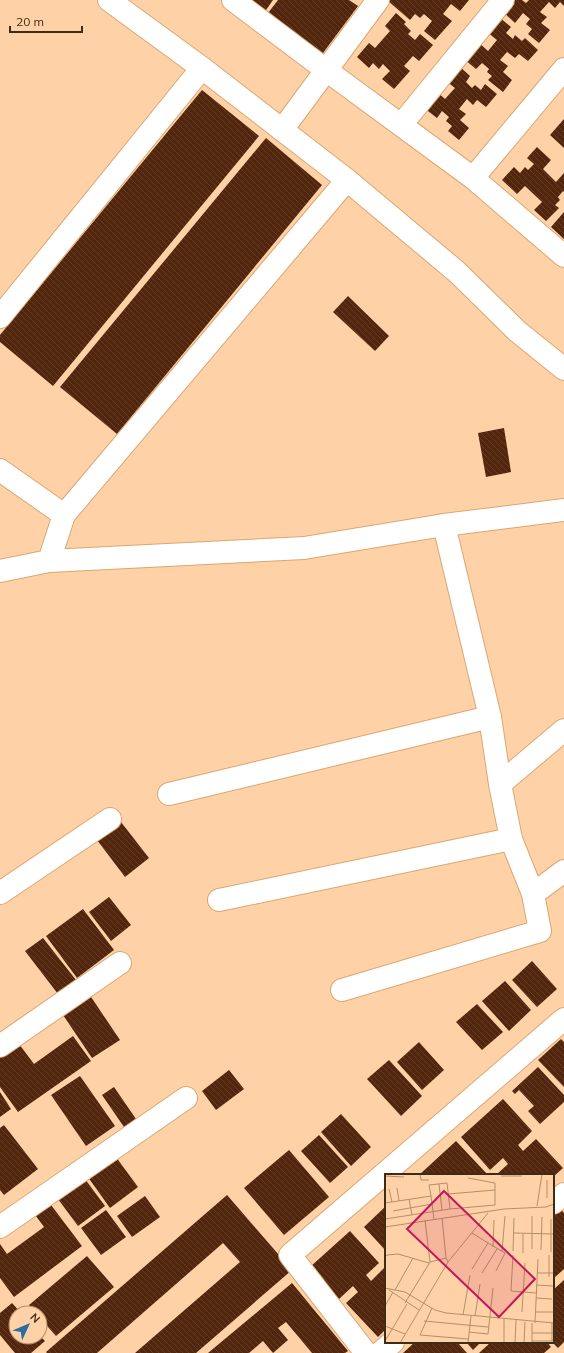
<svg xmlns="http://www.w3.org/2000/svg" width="564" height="1353" font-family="Mulish,sans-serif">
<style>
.building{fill:url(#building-back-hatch)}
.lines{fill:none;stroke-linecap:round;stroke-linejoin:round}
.street-casing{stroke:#dba670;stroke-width:24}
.secondary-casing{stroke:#dba670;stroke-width:24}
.street{stroke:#fff;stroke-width:22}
.secondary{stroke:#fff;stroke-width:22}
.inset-road{fill:none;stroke:#b28f6c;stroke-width:1}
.view{fill:#c2185b;fill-opacity:0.15;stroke:#c2185b;stroke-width:2}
.inset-edge{fill:none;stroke:#402b14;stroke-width:2}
</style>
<defs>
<pattern id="building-back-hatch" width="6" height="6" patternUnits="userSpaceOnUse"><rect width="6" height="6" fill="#52250d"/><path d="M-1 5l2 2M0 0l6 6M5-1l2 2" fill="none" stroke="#633c27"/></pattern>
</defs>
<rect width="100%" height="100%" fill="#fed2a6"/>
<g class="building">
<polygon points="246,0 273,0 264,13"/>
<polygon points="278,0 349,0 358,6 320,57 265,17"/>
<polygon points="387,0 469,0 460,11 451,4 443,14 452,21 435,40 424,31 432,21 424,14 420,18 415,14 410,20"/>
<polygon points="513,0 522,0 526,3 529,0 564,0 564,6 560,2 555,8 549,2 540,12 547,17 541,23 550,30 539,43 528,34 532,29 526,24 530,19 523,13 515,23 503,12"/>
<polygon points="396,13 406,22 404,24 411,31 408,34 415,40 420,34 433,45 419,61 413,56 404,66 410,71 394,89 382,79 390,71 383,64 379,69 373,63 369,68 357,57 369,43 375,48 390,31 385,26"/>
<polygon points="499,17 511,27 506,33 513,39 515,35 522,41 525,38 538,50 528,61 519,54 515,58 507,52 500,60 508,66 503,72 512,80 503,92 488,80 492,76 487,72 489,69 482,63 476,69 464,59 478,42 488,51 497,40 487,32"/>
<polygon points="459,66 470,76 466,82 472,88 475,85 481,90 485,84 497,94 486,107 477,100 473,105 467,99 459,109 466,114 460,120 469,128 459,140 448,131 452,126 446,121 449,117 442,111 437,118 424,108 437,92 445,99 455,88 446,81"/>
<polygon points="202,90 259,136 53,386 0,342 0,335"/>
<polygon points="564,119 564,148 550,135"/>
<polygon points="266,138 322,185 117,434 60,387"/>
<polygon points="537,147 551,160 543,169 556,182 564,173 564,192 563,191 558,197 560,200 555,205 559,208 546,221 534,210 542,202 525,186 517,194 502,180 514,167 520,173 525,167 528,170 534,164 527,158"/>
<polygon points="564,212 564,239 551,227"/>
<polygon points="348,296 389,336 375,351 333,312"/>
<polygon points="504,428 511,472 486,477 478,433"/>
<polygon points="121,822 149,858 125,877 97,840"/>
<polygon points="109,897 131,925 111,941 89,912"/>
<polygon points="83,909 114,950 77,978 46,936"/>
<polygon points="43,938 76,980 58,994 25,951"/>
<polygon points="532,961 557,989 537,1007 512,980"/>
<polygon points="505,981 531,1010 509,1031 482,1001"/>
<polygon points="87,991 120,1040 92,1058 59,1009"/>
<polygon points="477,1004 503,1032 482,1050 456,1022"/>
<polygon points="73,1036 91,1061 18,1112 0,1087 0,1051 16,1040 34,1064"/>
<polygon points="561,1039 564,1042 564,1087 538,1060"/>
<polygon points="419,1042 444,1070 422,1090 397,1062"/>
<polygon points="389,1060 422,1096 401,1116 367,1079"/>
<polygon points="538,1067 564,1095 564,1102 540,1124 528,1111 534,1106 519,1090 515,1094 512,1091"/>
<polygon points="229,1070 244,1089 216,1110 202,1091"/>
<polygon points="80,1076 115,1126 86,1146 51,1095"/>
<polygon points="114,1087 136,1119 124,1127 102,1095"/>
<polygon points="0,1092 11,1109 0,1117"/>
<polygon points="503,1099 532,1131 518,1145 523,1151 536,1139 563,1168 553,1177 553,1175 496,1175 508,1164 503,1158 490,1170 461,1137"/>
<polygon points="341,1114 371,1147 351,1166 321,1132"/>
<polygon points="4,1125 38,1169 4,1195 0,1190 0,1128"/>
<polygon points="319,1135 348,1167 330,1183 301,1151"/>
<polygon points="456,1141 487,1174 419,1175"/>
<polygon points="289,1150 329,1197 284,1235 244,1188"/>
<polygon points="113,1153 138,1187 110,1208 85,1173"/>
<polygon points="82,1175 105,1206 78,1226 55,1195"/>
<polygon points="227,1195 292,1270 196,1353 135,1353 240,1262 223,1243 97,1353 47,1353 46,1352"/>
<polygon points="145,1196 160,1217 132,1237 117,1216"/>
<polygon points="48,1201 82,1246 14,1297 0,1278 0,1244 7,1254 44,1227 33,1212"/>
<polygon points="386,1206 386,1251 364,1227"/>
<polygon points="558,1206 564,1213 564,1269 553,1279 553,1211"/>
<polygon points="106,1210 126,1237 101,1255 81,1228"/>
<polygon points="350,1231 379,1263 366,1275 371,1281 386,1266 386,1329 378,1337 346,1303 358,1292 353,1286 339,1299 310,1267"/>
<polygon points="87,1256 114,1287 56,1336 40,1318 40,1313 36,1313 29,1305"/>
<polygon points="564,1280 564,1342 558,1348 553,1343 553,1290"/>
<polygon points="292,1283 348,1351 345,1353 312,1353 286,1322 278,1328 288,1340 273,1353 263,1341 249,1353 208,1353"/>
<polygon points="12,1303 21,1313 16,1313 16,1337 41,1337 45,1341 31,1353 15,1353 0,1335 0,1313"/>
<polygon points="415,1342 457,1342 467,1353 403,1353"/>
<polygon points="466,1342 481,1342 473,1350"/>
<polygon points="491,1342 547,1342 551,1347 544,1353 479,1353"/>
</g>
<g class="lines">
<defs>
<g id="street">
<polyline points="233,0 326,70 473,178 564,69"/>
<polyline points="401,125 503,0"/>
<polyline points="282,130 378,0"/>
<polyline points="473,178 564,256"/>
<polyline points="0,317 202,68"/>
<polyline points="0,470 64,515 49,561 0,571"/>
<polyline points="64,515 347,180"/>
<polyline points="444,525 490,717"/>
<polyline points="49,561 304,548 444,525 564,510"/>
<polyline points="500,784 564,730"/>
<polyline points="169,794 490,717 500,784 511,839 533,894 540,931 342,990"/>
<polyline points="0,893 110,819"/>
<polyline points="533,894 564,871"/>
<polyline points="219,900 511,839"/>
<polyline points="0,1046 120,963"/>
<polyline points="553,1203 564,1194"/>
<polyline points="0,1227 186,1098"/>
<polyline points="366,1353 290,1255 564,1019"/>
<polyline points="380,1353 393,1342"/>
</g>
<polyline id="secondary" points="109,0 202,68 347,180 457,272 517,331 564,369"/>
</defs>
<use href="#street" class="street-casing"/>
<use href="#secondary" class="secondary-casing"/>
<use href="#street" class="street"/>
<use href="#secondary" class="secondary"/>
</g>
<g transform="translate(385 1174)">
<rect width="169" height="169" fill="#fed2a6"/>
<path class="inset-road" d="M 35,0 L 36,6 L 44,6M 0,2 L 19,3M 116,2 L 137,2M 54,10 L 57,36M 12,14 L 14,27M 4,15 L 7,28M 63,20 L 110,16M 162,24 L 162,6M 24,25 L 27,41M 0,29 L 46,22 L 49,45M 152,32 L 157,0M 65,35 L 110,31 L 110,9 L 83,4M 8,37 L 47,30M 57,44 L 61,84M 0,45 L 65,35 L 62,9 L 44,11 L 46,22M 166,45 L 166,78M 40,46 L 45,88M 0,53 L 119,35 L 161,33 L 169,30M 87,59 L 103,69M 129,59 L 169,60M 108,73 L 109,46M 147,75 L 147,42M 156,76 L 157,43M 117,77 L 120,42M 128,77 L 129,44M 138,79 L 138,60M 128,81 L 126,117 L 151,119M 0,83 L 2,81 L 13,80 L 44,89M 63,88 L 103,39M 87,95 L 103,69 L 120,79 L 111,97M 97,99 L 112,75M 152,99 L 169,99M 164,103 L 164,81M 151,111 L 168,112M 0,114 L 20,118 L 50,136 L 61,139 L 169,149M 4,116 L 34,136M 10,116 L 28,84M 151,124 L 167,125M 0,132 L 8,118M 47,134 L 35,161 L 83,165M 137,138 L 140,89M 150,138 L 169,138M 78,141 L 85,101M 90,142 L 95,110M 39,147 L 103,153M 150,149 L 153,85M 0,152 L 20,160M 84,158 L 103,160 L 108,114M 147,159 L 169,159M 0,167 L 22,130M 147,167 L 169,167M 167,167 L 167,149M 15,169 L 63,88 L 61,84 L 45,88 L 20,129M 83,169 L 86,142M 119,169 L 119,145M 130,169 L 131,146M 139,169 L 140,148M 147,169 L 147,149"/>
<path class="view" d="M 59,17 L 150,105 L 114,143 L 22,55 Z"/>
<rect width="169" height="169" class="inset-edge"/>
</g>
<g transform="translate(28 1325) rotate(46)"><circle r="19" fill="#fed2a6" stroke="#b28f6c"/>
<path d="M0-3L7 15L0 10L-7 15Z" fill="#2a6da3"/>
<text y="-6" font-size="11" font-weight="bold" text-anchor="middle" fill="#402b14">N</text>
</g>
<path d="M10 26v6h72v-6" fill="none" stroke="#402b14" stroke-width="2"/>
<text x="16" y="26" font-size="12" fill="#402b14" stroke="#fed2a6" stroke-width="3" paint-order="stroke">20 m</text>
</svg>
